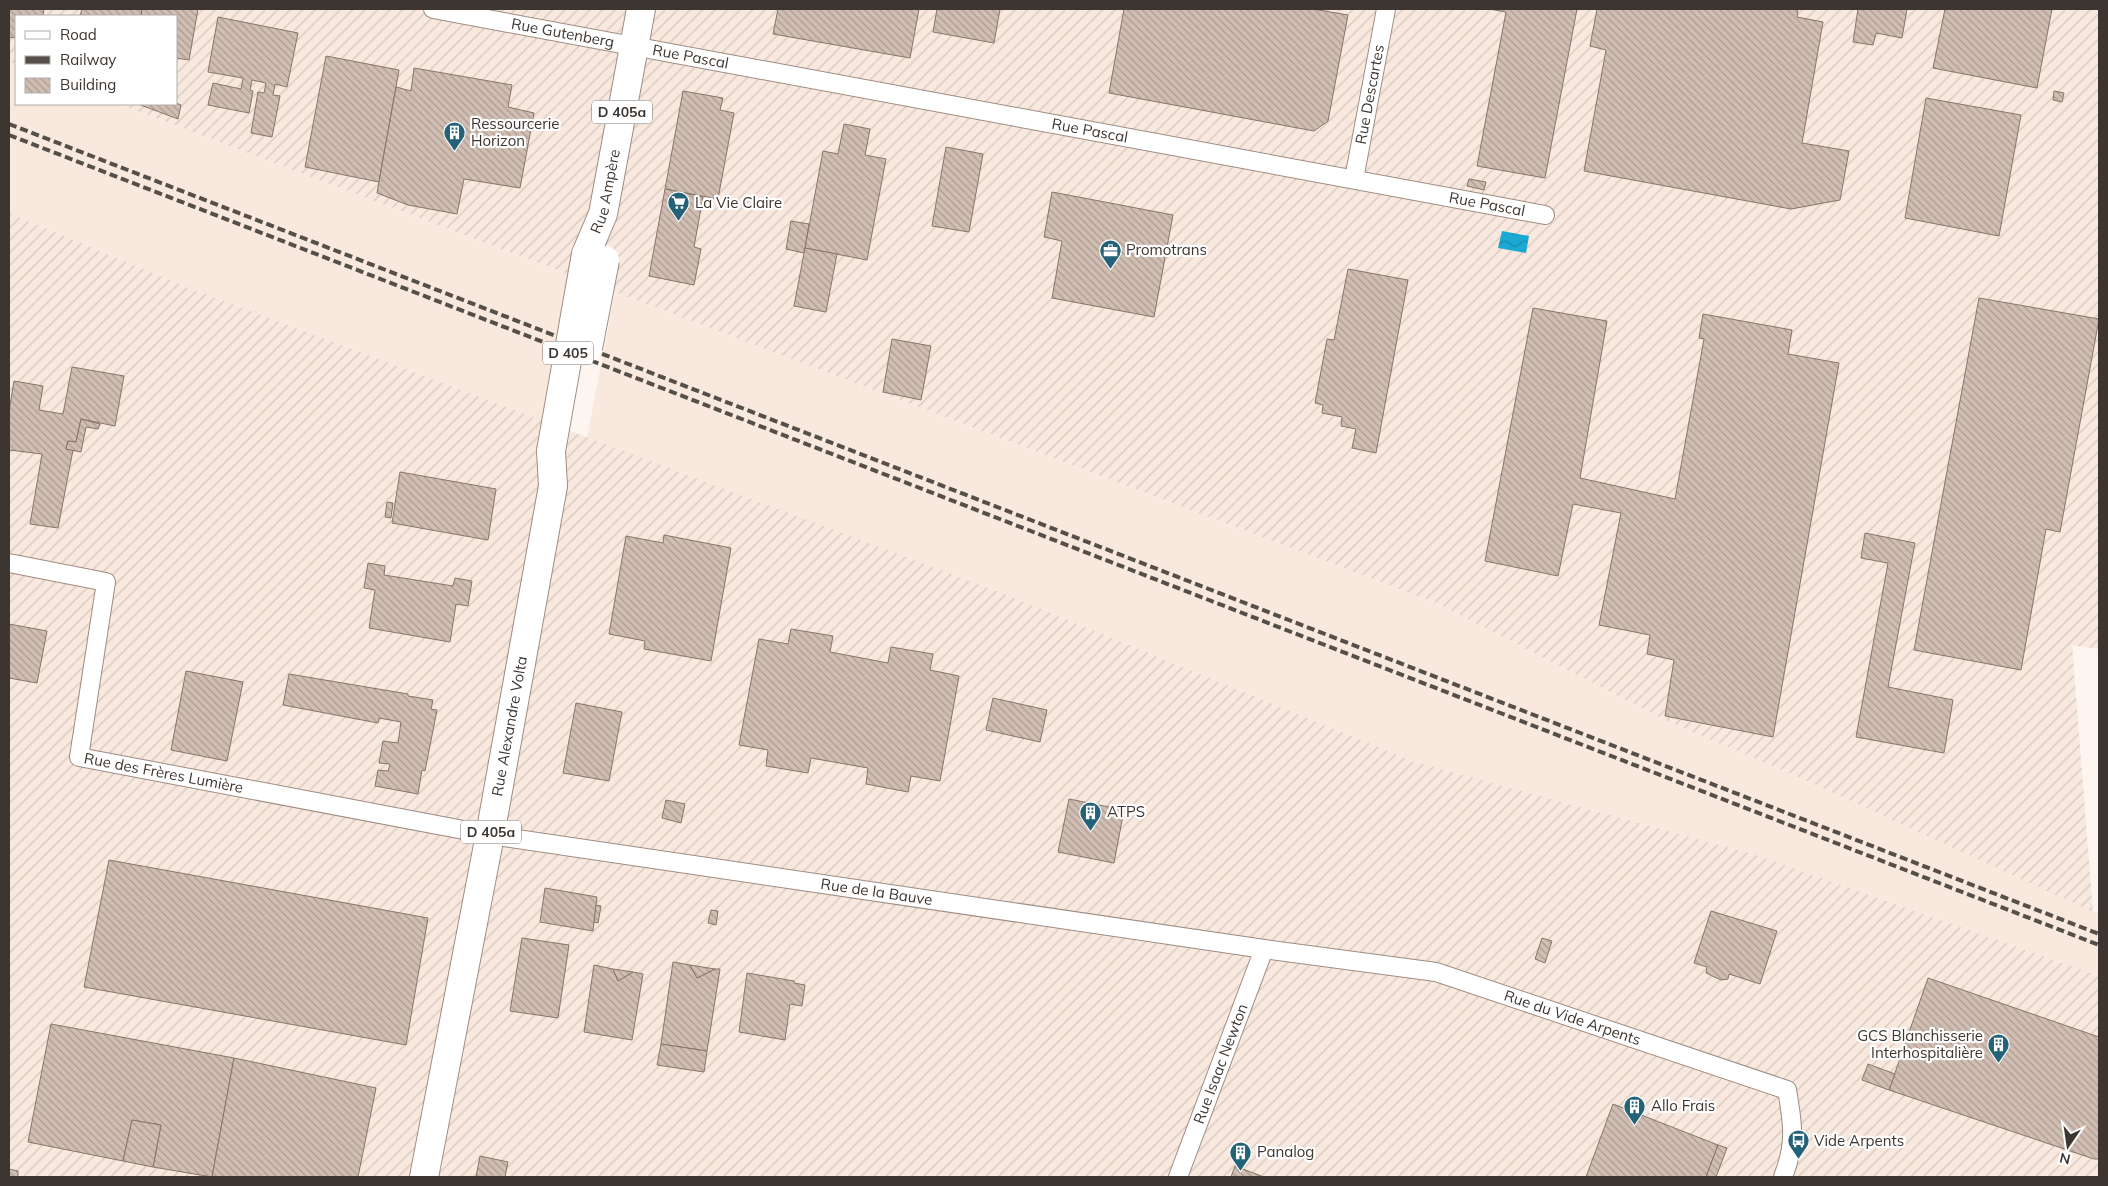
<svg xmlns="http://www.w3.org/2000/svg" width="2108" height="1186" font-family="Mulish,sans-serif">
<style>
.built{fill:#f8e8de}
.industrial{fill:url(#industrial-furrows)}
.water{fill:url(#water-waves)}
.building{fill:url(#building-back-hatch);stroke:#87756b}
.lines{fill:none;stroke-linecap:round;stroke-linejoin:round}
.street-casing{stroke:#9e8c82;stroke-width:20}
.primary-casing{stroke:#9e8c82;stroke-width:30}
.street{stroke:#fff;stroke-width:18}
.primary{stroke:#fff;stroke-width:28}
.rail{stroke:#554e49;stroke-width:4;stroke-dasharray:8 4;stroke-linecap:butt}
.primary-bridge-casing{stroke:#9e8c82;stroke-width:30;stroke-linecap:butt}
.primary-bridge{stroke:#fff;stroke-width:28}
.labels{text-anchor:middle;stroke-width:4.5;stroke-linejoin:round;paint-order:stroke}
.shield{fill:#fff;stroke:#76726e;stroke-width:1}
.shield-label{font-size:14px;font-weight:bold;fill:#3c3530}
.street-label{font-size:15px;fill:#3c3530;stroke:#fff}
.poi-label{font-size:15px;fill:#3c3530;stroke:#fff;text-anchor:start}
</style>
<defs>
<pattern id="industrial-furrows" width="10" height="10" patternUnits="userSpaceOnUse" patternTransform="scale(1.25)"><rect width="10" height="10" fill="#f8e8de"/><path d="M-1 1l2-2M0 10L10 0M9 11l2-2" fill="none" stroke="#d6c8bf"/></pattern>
<pattern id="water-waves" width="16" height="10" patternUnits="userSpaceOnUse" patternTransform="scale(1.25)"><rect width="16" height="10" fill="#1aa9d3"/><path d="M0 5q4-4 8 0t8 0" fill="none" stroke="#188aac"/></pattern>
<pattern id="building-back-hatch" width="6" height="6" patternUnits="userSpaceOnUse" patternTransform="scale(1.25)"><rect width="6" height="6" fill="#d1beb3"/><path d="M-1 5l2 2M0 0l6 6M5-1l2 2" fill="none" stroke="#ab9b92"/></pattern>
</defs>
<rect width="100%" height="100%" fill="#fdf5f0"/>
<g class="built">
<polygon points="9,62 16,64 16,104 119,104 572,276 547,422 184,286 9,213"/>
<polygon points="615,292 1436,603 1669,722 1796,776 2099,914 2099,976 1756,855 1415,762 1002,593 587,438"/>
</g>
<g class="industrial">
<polygon points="9,9 2099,9 2099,649 2072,645 2093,912 1796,776 1669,722 1436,603 119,104 176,104 176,16 16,16 16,64 9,62"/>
<polygon points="9,213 184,286 1002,593 1415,762 1756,855 2099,976 2099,1177 9,1177"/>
</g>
<polygon class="water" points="1502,231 1529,236 1526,253 1498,248"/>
<g class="building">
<polygon points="9,9 44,9 43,16 16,16 16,38 9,37"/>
<polygon points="82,9 142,9 141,16 80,16"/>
<polygon points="142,9 198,9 189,60 176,58 176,16 141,16"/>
<polygon points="778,9 919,9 910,58 773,34"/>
<polygon points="937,9 1000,9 994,43 933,32"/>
<polygon points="1124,9 1313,9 1348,15 1328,121 1314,131 1109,93"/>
<polygon points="1489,9 1577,9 1545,178 1477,166 1506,12"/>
<polygon points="1597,9 1798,9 1797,17 1823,22 1802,143 1849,151 1840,200 1791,209 1584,171 1606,50 1590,46"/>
<polygon points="1858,9 1907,9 1902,38 1876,33 1873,45 1853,42"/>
<polygon points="1945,9 2052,9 2037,88 1933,68"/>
<polygon points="218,17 298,33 287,87 275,84 273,95 280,96 272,137 251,133 258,92 264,93 266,83 252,80 250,90 253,91 249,113 208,105 213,83 241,89 243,78 208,72"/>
<polygon points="326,56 399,70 379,182 305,167"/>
<polygon points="414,68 512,85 508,107 534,113 520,188 464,179 457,214 408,205 377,193 396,87 411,91"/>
<polygon points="683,91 723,98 720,110 734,113 718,199 665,189"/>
<polygon points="2054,91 2064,93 2062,102 2053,100"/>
<polygon points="1926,98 2021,115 1999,236 1905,218"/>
<polygon points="176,103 181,105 178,119 138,104"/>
<polygon points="844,124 870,129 865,155 886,159 867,260 805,248 823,151 838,154"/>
<polygon points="946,147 983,154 969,232 932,226"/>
<polygon points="1469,179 1486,182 1484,190 1467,186"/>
<polygon points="665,189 703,197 694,247 701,249 694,285 649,276"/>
<polygon points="1052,192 1173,215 1154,317 1052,298 1062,241 1044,237"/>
<polygon points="791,221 809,224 804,253 786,249"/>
<polygon points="805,248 837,254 826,312 794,306"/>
<polygon points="1348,269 1408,280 1376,453 1352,448 1356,429 1341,426 1342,417 1322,413 1323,405 1315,403 1327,339 1334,340"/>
<polygon points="1979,298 2099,319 2060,532 2046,529 2021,670 1914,650"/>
<polygon points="1533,308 1607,321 1580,478 1675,499 1704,339 1699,338 1703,314 1792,330 1788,354 1839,363 1773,737 1665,716 1674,660 1647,654 1650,635 1599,625 1621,513 1573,504 1558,576 1485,561"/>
<polygon points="892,339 931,346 921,400 883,392"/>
<polygon points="72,367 124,376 115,426 81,419 76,442 68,441 66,449 73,450 58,528 30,524 42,454 9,450 9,411 14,381 43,386 39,410 63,414"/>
<polygon points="81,419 100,424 98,429 86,427 81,452 66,449 68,441 76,442"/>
<polygon points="400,472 496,489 488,540 392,523"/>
<polygon points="387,502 393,503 391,518 385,517"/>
<polygon points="1865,533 1915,543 1888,687 1953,700 1944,753 1856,737 1888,563 1861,558"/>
<polygon points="664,535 731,548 711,661 644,649 645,641 609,634 626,536 663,543"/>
<polygon points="368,563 385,566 384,575 453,586 455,578 472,581 468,606 456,604 450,642 369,628 375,590 364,588"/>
<polygon points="9,624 47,631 37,683 9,678"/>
<polygon points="791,629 833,636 830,652 888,663 891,647 933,654 930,670 959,676 940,781 911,776 908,792 866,784 868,768 811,758 808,773 766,766 768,750 739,745 759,639 788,644"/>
<polygon points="186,671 243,682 227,761 171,750"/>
<polygon points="289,674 408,694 408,696 433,700 431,709 437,710 425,771 422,770 418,794 375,786 378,770 388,771 390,764 379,763 383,741 398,743 401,722 379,718 378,723 283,705"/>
<polygon points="993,698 1047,710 1040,742 986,730"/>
<polygon points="576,703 622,712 609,781 563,773"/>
<polygon points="1069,799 1124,810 1114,863 1058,852"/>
<polygon points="666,800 685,804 681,823 662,818"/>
<polygon points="109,860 428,918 406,1045 84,987"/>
<polygon points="545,888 597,897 593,931 540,922"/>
<polygon points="596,905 601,906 598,923 594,922"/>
<polygon points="711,910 718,911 716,925 708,923"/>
<polygon points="1711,911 1777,931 1760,984 1729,974 1728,979 1721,980 1706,973 1707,967 1694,963"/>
<polygon points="522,938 569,945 558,1018 510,1011"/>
<polygon points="1542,938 1552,941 1545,963 1535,959"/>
<polygon points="673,962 690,965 697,978 715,969 720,969 707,1051 661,1044"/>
<polygon points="594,965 613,969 618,981 633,972 643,974 632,1040 584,1032"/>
<polygon points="690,965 715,969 697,978"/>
<polygon points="613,969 633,972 618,981"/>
<polygon points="747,973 794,981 794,983 805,985 802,1006 790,1004 785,1040 739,1032"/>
<polygon points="1928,978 2099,1037 2099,1159 2094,1159 1889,1090"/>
<polygon points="51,1024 234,1058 212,1177 153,1167 161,1125 132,1120 123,1161 28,1142"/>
<polygon points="661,1044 707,1051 704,1072 657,1065"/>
<polygon points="234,1058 376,1088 358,1177 212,1177"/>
<polygon points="1868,1064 1895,1074 1889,1090 1862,1080"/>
<polygon points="1613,1104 1718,1145 1706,1177 1586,1177"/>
<polygon points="132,1120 161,1125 153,1167 123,1161"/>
<polygon points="1718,1145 1727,1148 1716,1177 1706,1177"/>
<polygon points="480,1156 508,1162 505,1177 476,1177"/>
<polygon points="1235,1166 1264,1177 1231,1177"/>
<polygon points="9,1169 18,1171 18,1177 9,1177"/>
</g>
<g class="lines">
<defs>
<g id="street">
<path id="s1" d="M 433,9 L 1545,215"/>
<path id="s2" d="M 1354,179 L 1386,9"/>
<path id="s3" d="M 9,563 L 106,582 L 79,757 L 490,835 L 1264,949 L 1436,972 L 1787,1090 C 1793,1124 1796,1144 1783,1177"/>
<path id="s4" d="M 1178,1177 L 1264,949"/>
</g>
<g id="primary">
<path id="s5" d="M 586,254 L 603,214 L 641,9"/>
<path id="s6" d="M 424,1177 L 490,835 L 553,486 L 551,451"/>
</g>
</defs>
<use href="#street" class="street-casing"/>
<use href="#primary" class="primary-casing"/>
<use href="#street" class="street"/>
<use href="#primary" class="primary"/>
<g class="rail">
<polyline points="9,124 2099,934"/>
<polyline points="9,135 2099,945"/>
</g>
<defs>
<g id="primary-bridge">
<polyline points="588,348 605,260"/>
<polyline points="551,451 586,254"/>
</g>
</defs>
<use href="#primary-bridge" class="primary-bridge-casing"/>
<use href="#primary-bridge" class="primary-bridge"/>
</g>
<defs>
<symbol id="building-pin" viewBox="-11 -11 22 30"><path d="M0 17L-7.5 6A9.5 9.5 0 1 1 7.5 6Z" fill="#236278" stroke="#fff"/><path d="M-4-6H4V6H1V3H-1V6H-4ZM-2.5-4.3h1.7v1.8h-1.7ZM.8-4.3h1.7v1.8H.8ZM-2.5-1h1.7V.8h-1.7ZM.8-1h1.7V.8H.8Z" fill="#fff"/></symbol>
<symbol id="supermarket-pin" viewBox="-11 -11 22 30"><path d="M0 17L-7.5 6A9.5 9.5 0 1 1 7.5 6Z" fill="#236278" stroke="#fff"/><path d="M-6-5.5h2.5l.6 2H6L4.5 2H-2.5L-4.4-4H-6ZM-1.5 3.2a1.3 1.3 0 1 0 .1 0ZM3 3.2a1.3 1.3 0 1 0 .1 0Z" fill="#fff"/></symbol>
<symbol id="office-pin" viewBox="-11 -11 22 30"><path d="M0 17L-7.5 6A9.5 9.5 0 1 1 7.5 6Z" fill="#236278" stroke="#fff"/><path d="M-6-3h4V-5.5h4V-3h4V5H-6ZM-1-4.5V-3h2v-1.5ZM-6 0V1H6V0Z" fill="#fff"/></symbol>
<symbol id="bus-pin" viewBox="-11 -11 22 30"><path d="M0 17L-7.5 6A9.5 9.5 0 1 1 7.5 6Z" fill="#236278" stroke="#fff"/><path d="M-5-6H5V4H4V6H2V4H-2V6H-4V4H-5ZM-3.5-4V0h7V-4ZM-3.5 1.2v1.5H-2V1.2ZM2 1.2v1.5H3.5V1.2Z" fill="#fff"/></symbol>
</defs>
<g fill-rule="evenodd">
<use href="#building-pin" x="442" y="120" width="25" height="34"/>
<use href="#supermarket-pin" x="666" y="190" width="25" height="34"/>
<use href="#office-pin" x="1098" y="238" width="25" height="34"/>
<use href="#building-pin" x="1078" y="800" width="25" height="34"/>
<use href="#building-pin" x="1986" y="1032" width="25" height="34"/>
<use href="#building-pin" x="1622" y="1094" width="25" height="34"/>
<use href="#bus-pin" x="1786" y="1128" width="25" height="34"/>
<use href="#building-pin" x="1228" y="1140" width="25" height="34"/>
</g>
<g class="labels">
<g class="shield">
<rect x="592" y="100.5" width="60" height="23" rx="4"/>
<rect x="543" y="341.5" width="50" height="23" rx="4"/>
<rect x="461" y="820.5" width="60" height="23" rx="4"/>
</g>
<g class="shield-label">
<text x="622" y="117">D 405a</text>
<text x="568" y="358">D 405</text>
<text x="491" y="837">D 405a</text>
</g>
<g class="street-label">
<text dy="5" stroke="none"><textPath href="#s1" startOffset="132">Rue Gutenberg</textPath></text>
<text dy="5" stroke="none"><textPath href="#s1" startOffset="262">Rue Pascal</textPath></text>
<text dy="5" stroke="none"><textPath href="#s2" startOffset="86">Rue Descartes</textPath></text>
<text dy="5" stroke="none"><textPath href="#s1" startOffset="668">Rue Pascal</textPath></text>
<text dy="5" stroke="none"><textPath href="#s5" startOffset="66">Rue Ampère</textPath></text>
<text dy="5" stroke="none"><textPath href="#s1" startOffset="1072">Rue Pascal</textPath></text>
<text dy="5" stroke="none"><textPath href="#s6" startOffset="459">Rue Alexandre Volta</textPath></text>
<text dy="5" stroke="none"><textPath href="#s3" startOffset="362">Rue des Frères Lumière</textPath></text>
<text dy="5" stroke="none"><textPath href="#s3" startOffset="1085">Rue de la Bauve</textPath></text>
<text dy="5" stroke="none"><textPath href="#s3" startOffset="1794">Rue du Vide Arpents</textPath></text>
<text dy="5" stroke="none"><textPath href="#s4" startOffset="121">Rue Isaac Newton</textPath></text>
</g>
<g class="poi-label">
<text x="471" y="129">Ressourcerie<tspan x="471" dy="17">Horizon</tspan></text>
<text x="695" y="208">La Vie Claire</text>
<text x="1126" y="255">Promotrans</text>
<text x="1107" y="817">ATPS</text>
<text x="1983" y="1041" text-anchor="end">GCS Blanchisserie<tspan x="1983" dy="17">Interhospitalière</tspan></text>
<text x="1651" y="1111">Allo Frais</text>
<text x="1814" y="1146">Vide Arpents</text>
<text x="1257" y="1157">Panalog</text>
</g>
</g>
<rect width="2108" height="1186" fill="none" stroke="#3c3530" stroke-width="20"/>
<rect x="15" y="15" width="162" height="90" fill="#ffffff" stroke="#b1aeac"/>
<rect x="25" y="31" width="25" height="8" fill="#ffffff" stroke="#b1aeac"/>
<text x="60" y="40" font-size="15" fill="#3c3530">Road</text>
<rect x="25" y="56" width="25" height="8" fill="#554e49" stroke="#b1aeac"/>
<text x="60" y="65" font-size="15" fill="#3c3530">Railway</text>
<rect x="25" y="78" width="25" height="15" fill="url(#building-back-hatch)" stroke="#b1aeac"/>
<text x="60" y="90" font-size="15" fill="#3c3530">Building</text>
<g transform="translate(2068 1146) rotate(193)" stroke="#ffffff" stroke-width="4" paint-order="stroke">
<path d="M0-4L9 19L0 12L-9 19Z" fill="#3c3530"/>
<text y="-8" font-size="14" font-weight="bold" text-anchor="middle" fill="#3c3530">N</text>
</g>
</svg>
